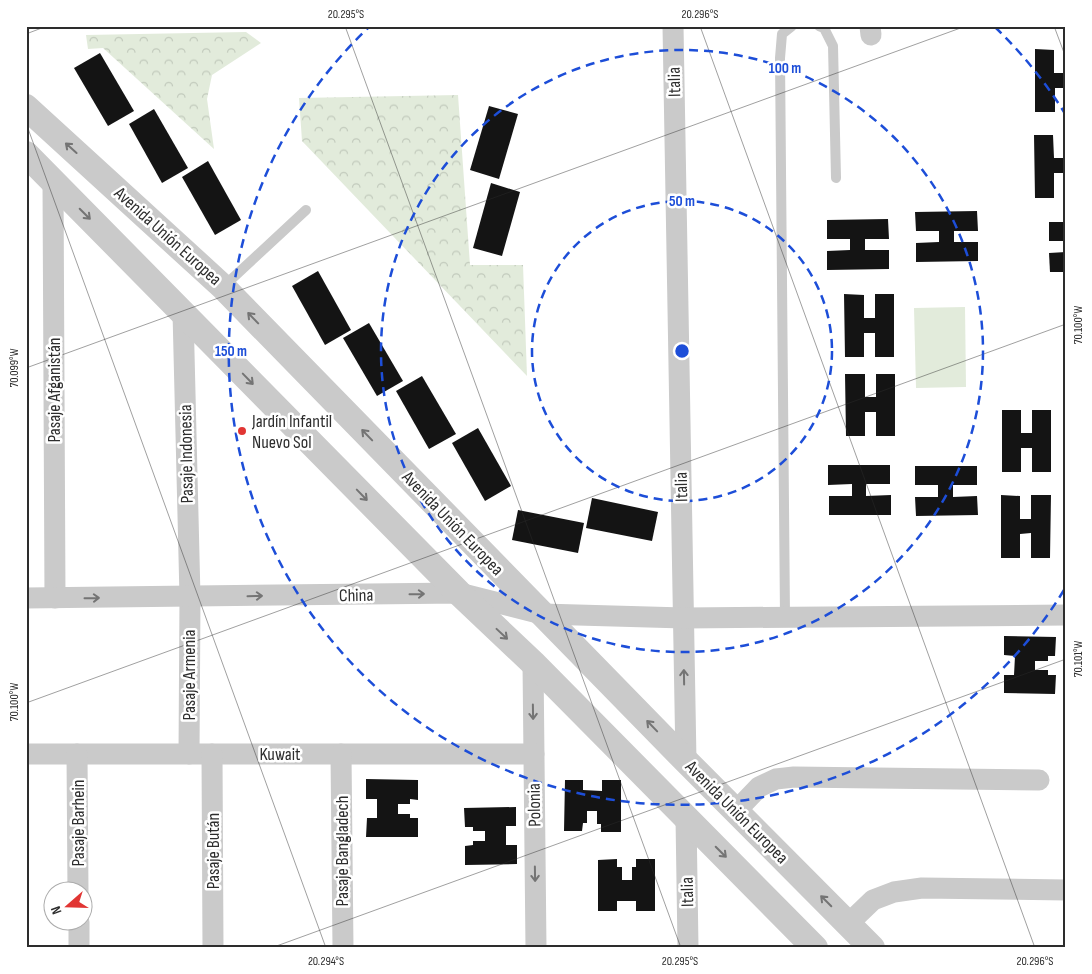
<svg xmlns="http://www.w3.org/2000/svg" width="1092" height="974" font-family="'Sofia Sans Condensed',sans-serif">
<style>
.park{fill:url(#park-crowns)}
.pitch{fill:#e2ebdb}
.building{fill:#141414}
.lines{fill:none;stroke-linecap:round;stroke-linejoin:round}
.service{stroke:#cacaca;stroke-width:10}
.minor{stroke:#cacaca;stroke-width:21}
.tertiary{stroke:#cacaca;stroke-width:26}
.oneway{stroke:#747474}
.ticks{fill:none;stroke:#2d2d2d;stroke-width:1;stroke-opacity:0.45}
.ring{fill:none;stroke:#1d4ed8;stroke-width:2.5;stroke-dasharray:9 6}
.poi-dot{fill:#e13533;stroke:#fff;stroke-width:2}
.labels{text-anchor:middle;stroke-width:5;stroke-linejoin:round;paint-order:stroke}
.street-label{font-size:18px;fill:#2d2d2d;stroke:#fff}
.poi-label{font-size:18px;fill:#2d2d2d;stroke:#fff;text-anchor:start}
.centre{fill:#1d4ed8;stroke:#fff;stroke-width:2.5}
.ring-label{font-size:15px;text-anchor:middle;font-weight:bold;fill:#1d4ed8;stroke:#fff;stroke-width:5;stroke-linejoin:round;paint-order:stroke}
.neatline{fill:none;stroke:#2d2d2d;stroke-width:2}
.ticks-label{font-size:12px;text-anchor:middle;fill:#2d2d2d}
</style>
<defs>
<pattern id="park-crowns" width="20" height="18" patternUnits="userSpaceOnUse" patternTransform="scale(1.25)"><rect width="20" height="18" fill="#e2ebdb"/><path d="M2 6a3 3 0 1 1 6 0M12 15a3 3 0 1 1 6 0" fill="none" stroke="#c2cabc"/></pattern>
</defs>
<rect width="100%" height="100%" fill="#fff"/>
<g class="park">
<polygon points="246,32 261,43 212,75 207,99 214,149 103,48 88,49 86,35"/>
<polygon points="458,95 470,265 523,265 527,376 302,141 299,98"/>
</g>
<polygon class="pitch" points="965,307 966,387 916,388 914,308"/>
<g class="building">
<polygon points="1035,49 1054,50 1054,73 1066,73 1066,88 1055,88 1055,112 1035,112"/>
<polygon points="100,53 134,111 108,126 74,68"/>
<polygon points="489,106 518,114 499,179 470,170"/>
<polygon points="154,109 188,168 162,183 129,124"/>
<polygon points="1034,135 1053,135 1054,158 1066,158 1066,173 1054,173 1054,198 1035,198"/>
<polygon points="208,161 241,220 215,235 182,177"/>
<polygon points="491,183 520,192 502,256 473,248"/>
<polygon points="977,211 978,231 954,231 954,242 978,242 978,261 916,262 916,243 939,242 939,231 916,231 915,212"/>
<polygon points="888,219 889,239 865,239 865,250 889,250 889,269 827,270 827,251 850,250 850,239 827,239 827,220"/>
<rect x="1049" y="222" width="17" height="19"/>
<polygon points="1066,252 1066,272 1050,272 1049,253"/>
<polygon points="318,271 351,330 325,345 292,286"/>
<polygon points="844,294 864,295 864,318 875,318 875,294 894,294 894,357 875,357 875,333 864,333 864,357 845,357"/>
<polygon points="369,323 403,381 377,396 343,338"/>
<polygon points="845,374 865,374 865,397 876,397 876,374 895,374 895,436 876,436 876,412 865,412 865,436 846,436"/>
<polygon points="422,376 456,434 429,449 396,391"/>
<polygon points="1002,410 1021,410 1021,433 1032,433 1032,410 1051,410 1051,472 1032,472 1032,448 1021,448 1021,472 1002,472"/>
<polygon points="478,428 511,486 485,501 452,443"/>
<polygon points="828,465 890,465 890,484 866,484 866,496 891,495 891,515 829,515 829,496 852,496 852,484 828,485"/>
<polygon points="915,466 977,466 977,485 953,485 953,497 977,496 978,515 916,516 915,497 938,497 938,485 915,485"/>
<polygon points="1001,495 1020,496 1020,519 1031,519 1031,495 1051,495 1050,558 1031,558 1031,533 1020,534 1020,558 1001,558"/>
<polygon points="592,498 658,512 652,541 586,528"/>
<polygon points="518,510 584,523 578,553 512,540"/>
<polygon points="1004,636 1056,637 1055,656 1048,656 1048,661 1035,661 1035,670 1048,670 1048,675 1056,675 1055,694 1004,693 1004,675 1014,675 1015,656 1004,655"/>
<polygon points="366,779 418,780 418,800 410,799 410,804 398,804 398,814 410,814 410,818 418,818 418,837 366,837 367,818 377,818 377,799 366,799"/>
<polygon points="565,780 583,780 583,790 602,791 602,780 621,780 621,832 601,832 601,824 597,824 597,811 587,811 587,823 583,823 582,831 564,831"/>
<polygon points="516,807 516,826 506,826 506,845 517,845 517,864 465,865 465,846 473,845 473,841 485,841 485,831 473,831 473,827 465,827 464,808"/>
<polygon points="617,859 617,867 622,867 622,880 632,880 632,867 636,867 636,859 655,859 655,911 636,911 636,901 617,901 617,911 598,911 598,860"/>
</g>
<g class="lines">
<g class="service">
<polyline points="819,26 824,28 833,46 836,178"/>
<polyline points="223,287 306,210"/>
<polyline points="785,617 780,58 782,34 792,26"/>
</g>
<g class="minor">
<polyline points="673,26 686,761"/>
<polyline points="870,26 871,35"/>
<polyline points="53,182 55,598"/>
<polyline points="183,312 190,597 189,754"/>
<polyline points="26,598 459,593 542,614 684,618 1066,615"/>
<polyline points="533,663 536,948"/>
<polyline points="26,754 534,754"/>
<polyline points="77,754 78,892"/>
<polyline points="212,754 213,948"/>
<polyline points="341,754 343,948"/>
<polyline points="736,811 759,787 776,779 794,777 1039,780"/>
<polyline points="686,817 688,948"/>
<polyline points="79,922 79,948"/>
<polyline points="848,924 873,900 894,892 922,888 1066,890"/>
</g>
<g class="tertiary">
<polyline points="26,107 223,287 686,761 872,948"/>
<polyline points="26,154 459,593 533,663 815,948"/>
</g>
</g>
<defs><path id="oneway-shaft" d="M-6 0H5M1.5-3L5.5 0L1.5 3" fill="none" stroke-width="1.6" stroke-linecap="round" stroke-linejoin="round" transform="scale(1.25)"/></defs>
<g class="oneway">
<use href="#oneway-shaft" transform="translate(71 148) rotate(-138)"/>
<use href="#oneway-shaft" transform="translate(85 214) rotate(45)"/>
<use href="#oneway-shaft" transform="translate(253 318) rotate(-134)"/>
<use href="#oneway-shaft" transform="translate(248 379) rotate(46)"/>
<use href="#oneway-shaft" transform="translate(367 435) rotate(-134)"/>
<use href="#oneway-shaft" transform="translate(362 495) rotate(46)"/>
<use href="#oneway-shaft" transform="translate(417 594) rotate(-1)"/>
<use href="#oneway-shaft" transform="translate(255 596) rotate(-1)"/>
<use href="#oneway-shaft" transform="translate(92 598) rotate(-1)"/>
<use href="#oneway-shaft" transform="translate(502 634) rotate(43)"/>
<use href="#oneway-shaft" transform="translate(684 677) rotate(-91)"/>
<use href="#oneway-shaft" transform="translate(533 712) rotate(89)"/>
<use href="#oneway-shaft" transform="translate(652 726) rotate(-134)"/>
<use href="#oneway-shaft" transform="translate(721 852) rotate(45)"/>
<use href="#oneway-shaft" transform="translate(535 874) rotate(89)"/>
<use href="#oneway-shaft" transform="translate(826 901) rotate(-135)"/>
</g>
<path class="ticks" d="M 345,26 L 681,948M 700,26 L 1035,948M 1054,26 L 1066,58M 26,34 L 47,26M 26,123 L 326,948M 26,368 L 966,26M 26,703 L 1066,324M 271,948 L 1066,659"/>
<g class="ring">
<circle cx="682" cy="351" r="150"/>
<circle cx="682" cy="351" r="301"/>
<path d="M1064 590A451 451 0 1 1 369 27M995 27A451 451 0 0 1 1064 112"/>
</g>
<circle class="poi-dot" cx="242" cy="431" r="5"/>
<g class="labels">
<g class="street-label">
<text transform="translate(674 82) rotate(-91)" y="6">Italia</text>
<text transform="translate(168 236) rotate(42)" y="6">Avenida Unión Europea</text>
<text transform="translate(54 390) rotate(-90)" y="6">Pasaje Afganistán</text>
<text transform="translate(186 454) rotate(-91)" y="6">Pasaje Indonesia</text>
<text transform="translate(681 487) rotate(-91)" y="6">Italia</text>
<text transform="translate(453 523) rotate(46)" y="6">Avenida Unión Europea</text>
<text transform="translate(356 595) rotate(-1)" y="6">China</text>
<text transform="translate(189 675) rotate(-90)" y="6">Pasaje Armenia</text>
<text x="280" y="760">Kuwait</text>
<text transform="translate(534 805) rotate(-91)" y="6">Polonia</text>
<text transform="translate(737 812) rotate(45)" y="6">Avenida Unión Europea</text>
<text transform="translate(78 823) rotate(-90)" y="6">Pasaje Barhein</text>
<text transform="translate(213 851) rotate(-90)" y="6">Pasaje Bután</text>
<text transform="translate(342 851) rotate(-90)" y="6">Pasaje Bangladech</text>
<text transform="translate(687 892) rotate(-91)" y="6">Italia</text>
</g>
<g class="poi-label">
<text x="252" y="427">Jardín Infantil<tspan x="252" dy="21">Nuevo Sol</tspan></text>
</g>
</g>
<circle cx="682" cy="351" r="8" class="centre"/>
<g class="ring-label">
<text x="785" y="73">100 m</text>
<text x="682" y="206">50 m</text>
<text x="231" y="356">150 m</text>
</g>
<rect width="1092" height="974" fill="none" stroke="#ffffff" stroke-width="55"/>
<g transform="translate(68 906) rotate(250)"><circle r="24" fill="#ffffff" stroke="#ababab"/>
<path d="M0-4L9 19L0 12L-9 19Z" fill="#e13533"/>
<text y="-8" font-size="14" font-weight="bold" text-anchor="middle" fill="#2d2d2d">N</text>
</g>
<rect x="28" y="28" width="1036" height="918" class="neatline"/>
<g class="ticks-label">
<text x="346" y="18">20.295°S</text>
<text x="700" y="18">20.296°S</text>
<text transform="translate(1078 325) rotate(-90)" y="4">70.100°W</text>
<text transform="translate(14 368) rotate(-90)" y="4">70.099°W</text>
<text transform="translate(1078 659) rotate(-90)" y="4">70.101°W</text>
<text transform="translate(14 702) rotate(-90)" y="4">70.100°W</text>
<text x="326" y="965">20.294°S</text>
<text x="680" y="965">20.295°S</text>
<text x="1035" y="965">20.296°S</text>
</g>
</svg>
